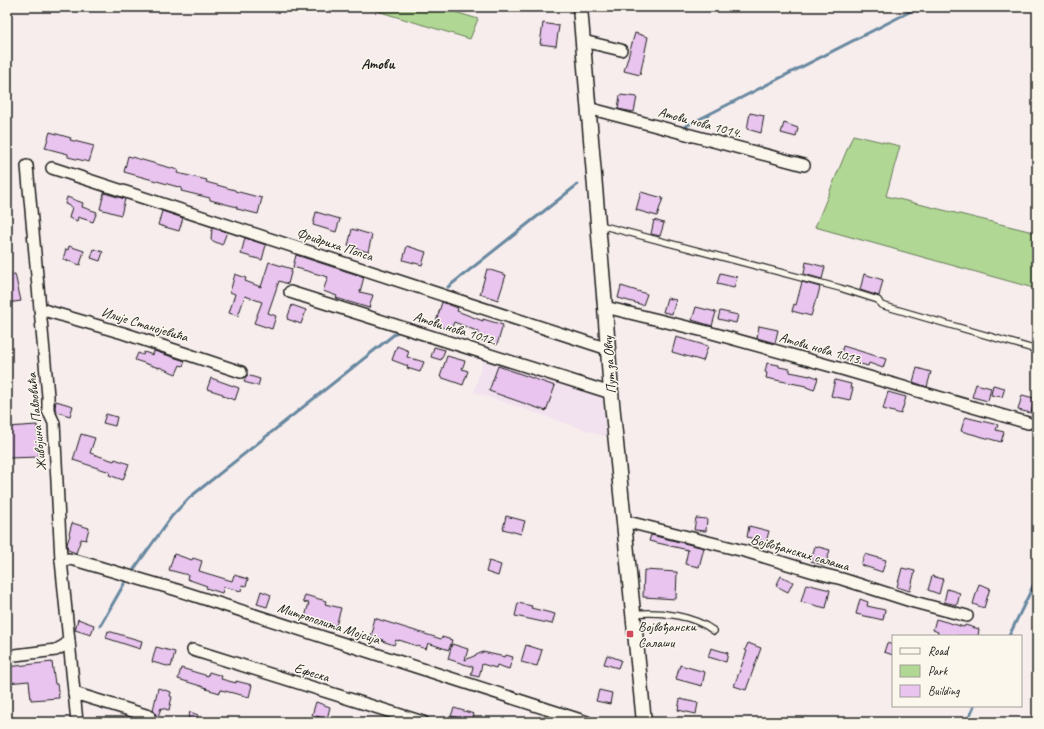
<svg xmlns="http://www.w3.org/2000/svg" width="1044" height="729" font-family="Caveat,sans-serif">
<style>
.built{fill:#f2e1ee}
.green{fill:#b0d794;stroke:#667a58}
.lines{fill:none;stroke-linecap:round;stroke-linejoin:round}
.stream{stroke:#6788a0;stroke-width:3}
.building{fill:#e8c4ef;stroke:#1c1c1c}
.service-casing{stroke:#1c1c1c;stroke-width:8}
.minor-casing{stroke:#1c1c1c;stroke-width:14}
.tertiary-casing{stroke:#1c1c1c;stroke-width:17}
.service{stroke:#fbf7ec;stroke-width:5.5}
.minor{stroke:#fbf7ec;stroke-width:11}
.tertiary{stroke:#fbf7ec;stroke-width:14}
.poi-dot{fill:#d1495b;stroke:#fbf7ec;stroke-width:1.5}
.labels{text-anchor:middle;stroke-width:3;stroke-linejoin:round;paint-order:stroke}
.street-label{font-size:14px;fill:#1c1c1c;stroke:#fbf7ec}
.poi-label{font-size:14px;fill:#1c1c1c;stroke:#fbf7ec;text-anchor:start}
.neighbourhood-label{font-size:15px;font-weight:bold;fill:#1c1c1c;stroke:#fbf7ec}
</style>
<rect width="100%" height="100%" fill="#f7eded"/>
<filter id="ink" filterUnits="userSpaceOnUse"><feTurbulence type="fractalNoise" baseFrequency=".025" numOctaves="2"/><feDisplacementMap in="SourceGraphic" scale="8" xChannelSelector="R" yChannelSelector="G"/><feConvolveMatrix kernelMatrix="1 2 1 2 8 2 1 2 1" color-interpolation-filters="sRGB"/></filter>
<g filter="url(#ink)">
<polygon class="built" points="484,357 604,385 606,434 604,436 474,392"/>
<g class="green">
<polygon points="364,7 439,7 478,19 470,39"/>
<polygon points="853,135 900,146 886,196 1037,233 1037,289 815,227"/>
</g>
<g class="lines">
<g class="stream">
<polyline points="686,126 919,7"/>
<polyline points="448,287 577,185"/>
<polyline points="134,569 172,516 189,498 396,333"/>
<polyline points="100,626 128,577"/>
<polyline points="1009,636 1037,578"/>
<polyline points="967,722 974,706"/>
</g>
</g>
<g class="building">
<polygon points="543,23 559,26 556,46 540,44"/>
<polygon points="635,33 648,37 640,75 624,71"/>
<polygon points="620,95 637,97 634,112 618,109"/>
<polygon points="750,113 764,116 761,133 747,129"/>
<polygon points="784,123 798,128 796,137 781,133"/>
<polygon points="50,132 71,138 70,140 94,146 89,162 68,157 68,154 45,148"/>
<polygon points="128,156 178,170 177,173 207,180 206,182 235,190 235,191 262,198 258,214 237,209 237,207 210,200 210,198 181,191 182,188 124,172"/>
<polygon points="641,192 663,198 657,216 636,210"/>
<polygon points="104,193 125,199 121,215 100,209"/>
<polygon points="67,197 83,203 82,207 97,212 93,222 78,217 77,221 69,218 72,207 65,204"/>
<polygon points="162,211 183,218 179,231 158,225"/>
<polygon points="316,212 340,219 336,232 313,225"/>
<polygon points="654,220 664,223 660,236 651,234"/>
<polygon points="212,228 227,232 222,245 211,240"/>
<polygon points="352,229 372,235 368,252 348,246"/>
<polygon points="245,238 266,245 262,260 241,254"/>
<polygon points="69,246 84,251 80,265 63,259 66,249 68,250"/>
<polygon points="407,246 426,252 422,265 403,260"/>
<polygon points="94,249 103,252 100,261 91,258"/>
<polygon points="296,255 364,277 360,292 373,295 369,308 336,298 337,296 323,291 328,277 293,267"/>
<polygon points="269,262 292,269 288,284 279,281 268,313 276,316 272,329 254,323 262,302 245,296 238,316 229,313 235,294 230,292 235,274 246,278 245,281 261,287"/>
<polygon points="806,262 825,267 822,279 804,274"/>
<polygon points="487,269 506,275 498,300 480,294"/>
<polygon points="720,273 737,277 734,288 717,284"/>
<polygon points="15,274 21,301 7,303 7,275"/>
<polygon points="864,274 883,280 879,296 860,290"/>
<polygon points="802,282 820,287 817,299 816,299 811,316 792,311 794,304 796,305"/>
<polygon points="621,286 647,294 643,305 618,298"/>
<polygon points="667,298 676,300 672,314 663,312"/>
<polygon points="442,302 458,308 457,311 483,321 483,319 503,325 497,345 477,339 479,332 454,322 451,330 435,325"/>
<polygon points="292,305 306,310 301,324 287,319"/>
<polygon points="696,307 716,312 712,326 692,320"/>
<polygon points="720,311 738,315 736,323 718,319"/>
<polygon points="759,326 778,330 775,343 757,338"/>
<polygon points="676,337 708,346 703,361 672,352"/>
<polygon points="397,346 409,351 407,357 424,362 420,372 407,368 408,366 392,360"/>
<polygon points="843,346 886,359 883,368 869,363 868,366 840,358"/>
<polygon points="434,347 445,350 441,360 431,357"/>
<polygon points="154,351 185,361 183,366 180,365 176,374 159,367 159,368 135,360 138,353 143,355 144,352 153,355"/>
<polygon points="447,356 465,361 462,369 468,371 463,385 440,377"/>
<polygon points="767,363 779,365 779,367 790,369 790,372 810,376 810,375 818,378 814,390 806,387 806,386 766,378 767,373 765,372"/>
<polygon points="498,366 555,386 546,411 489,391"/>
<polygon points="917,368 931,372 927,387 913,382"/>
<polygon points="247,375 260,379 258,386 244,382"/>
<polygon points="211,378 239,388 235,400 223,396 223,394 207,389"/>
<polygon points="835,380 851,384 850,388 853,388 850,400 831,396"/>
<polygon points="976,384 991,388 988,401 972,397"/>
<polygon points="993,385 1005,388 1002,397 991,395"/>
<polygon points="888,392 906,397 901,414 883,409"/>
<polygon points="1022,395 1034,398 1031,413 1018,410"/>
<polygon points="56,401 73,406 70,416 57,412 55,408"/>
<polygon points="106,414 117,417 115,426 103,423"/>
<polygon points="965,417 998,425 996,430 1004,432 1001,442 961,431"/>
<polygon points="37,425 39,457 9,458 7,427"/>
<polygon points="81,434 95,438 90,453 114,461 115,459 129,464 123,480 109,475 110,472 73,460"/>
<polygon points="506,516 525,521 521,534 503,529"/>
<polygon points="696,518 707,519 706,531 694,530"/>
<polygon points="72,523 89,528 86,540 81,539 76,553 68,550 67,544 70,535 69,534"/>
<polygon points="749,526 769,531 766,542 747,537"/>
<polygon points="651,535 704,548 699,567 685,564 688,550 649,541"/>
<polygon points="815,546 830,550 825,566 811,561"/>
<polygon points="174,554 192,560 193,558 202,561 199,571 232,581 234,575 248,579 246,586 242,585 241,591 224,587 222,593 206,588 207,586 187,579 188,575 169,570"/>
<polygon points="865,554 886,560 882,572 861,565"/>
<polygon points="489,561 501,565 498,576 486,572"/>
<polygon points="902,568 915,571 910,591 897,587"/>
<polygon points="644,570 677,572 676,599 643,597"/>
<polygon points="781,576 793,582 788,592 776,586"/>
<polygon points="932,576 943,579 939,594 928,590"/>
<polygon points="806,584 830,590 826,608 801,602"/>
<polygon points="979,584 990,588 984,608 973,604"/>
<polygon points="947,589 960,593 957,605 944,602"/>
<polygon points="261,591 271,595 267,607 257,604"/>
<polygon points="305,595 326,601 325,604 341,608 336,626 305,617 309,603 303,602"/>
<polygon points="860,599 868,602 867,606 885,610 883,620 856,614"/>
<polygon points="518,603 532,606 531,608 555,614 552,624 515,616"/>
<polygon points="374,618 441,639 442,637 452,640 449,650 428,643 426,649 399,640 399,641 396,640 394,645 382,641 383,640 371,636 374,627 372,626"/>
<polygon points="78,619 94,625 91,635 75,630"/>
<polygon points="936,619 964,627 965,625 979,629 978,636 937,636 938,632 933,630"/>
<polygon points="108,631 142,641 140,649 106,638"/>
<polygon points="748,643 761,648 746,690 734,686 747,651 745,650"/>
<polygon points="887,643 893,645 893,655 884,652"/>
<polygon points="452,644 468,649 465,660 483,652 505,657 506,655 513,657 509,669 497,665 496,668 482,664 479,677 471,675 473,667 448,659"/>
<polygon points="526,645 542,650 537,666 521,662"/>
<polygon points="156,647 175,652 171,667 152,662"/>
<polygon points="711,648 728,653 726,662 708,657"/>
<polygon points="607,655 621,660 618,668 604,664"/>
<polygon points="52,662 55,684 57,684 59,698 31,700 29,681 7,683 7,667"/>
<polygon points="680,665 705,672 702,686 676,679"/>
<polygon points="181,668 208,676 209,672 222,676 221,679 236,683 236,681 252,685 249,697 221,690 220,693 206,689 207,688 178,679"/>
<polygon points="158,688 171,692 170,696 172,697 169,710 161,708 156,722 152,722 156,718 156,714 153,710"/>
<polygon points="599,690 612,693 610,704 596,701"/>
<polygon points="680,699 698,703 696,714 678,710"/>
<polygon points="316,702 330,707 327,719 312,715"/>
<polygon points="454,708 474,714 472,722 451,716"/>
<polygon points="190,712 198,715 195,722 188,720"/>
</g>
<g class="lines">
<defs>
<g id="service">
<polyline points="600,225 840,288 878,300 881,305 1037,350"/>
<path d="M 633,614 C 659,611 693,615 714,631"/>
</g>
<g id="minor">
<polyline points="583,41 621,50"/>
<polyline points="588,108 804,165"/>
<polyline points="27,166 48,396 48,410 54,423 61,560 77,722"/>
<polyline points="52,168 608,349"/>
<polyline points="290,292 611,393"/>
<polyline points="605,307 712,333 838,368 1028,423"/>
<polyline points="40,309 123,333 241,372"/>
<polyline points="624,521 748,552 814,572 842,579 914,602 967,616"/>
<polyline points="61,560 69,559 78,561 177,590 587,722"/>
<polyline points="193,650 423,722"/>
<polyline points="7,656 56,650 65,645 69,641"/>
<polyline points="74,693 149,716"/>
<polyline points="1037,722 1037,721"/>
</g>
<polyline id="tertiary" points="580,7 605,307 611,393 644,722"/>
</defs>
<use href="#service" class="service-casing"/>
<use href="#minor" class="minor-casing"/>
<use href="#tertiary" class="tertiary-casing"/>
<use href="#service" class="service"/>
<use href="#minor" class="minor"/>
<use href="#tertiary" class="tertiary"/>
</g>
</g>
<rect class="poi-dot" x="626" y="630" width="8" height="8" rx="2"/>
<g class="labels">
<g class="street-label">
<text transform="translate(700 122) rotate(15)" y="5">Атови нова 1014.</text>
<text transform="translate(335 244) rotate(18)" y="5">Фридриха Попса</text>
<text transform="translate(145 324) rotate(17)" y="5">Илије Станојевића</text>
<text transform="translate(455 328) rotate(17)" y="5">Атови нова 1012.</text>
<text transform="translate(821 348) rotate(16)" y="5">Атови нова 1013.</text>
<text transform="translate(609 365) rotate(-94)" y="5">Пут за Овчу</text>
<text transform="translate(36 422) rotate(-96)" y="5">Живојина Павловића</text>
<text transform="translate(800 552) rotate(16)" y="5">Војвођанских салаша</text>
<text transform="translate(329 623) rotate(18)" y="5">Митрополита Мојсија</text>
<text transform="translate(312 672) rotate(17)" y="5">Ефеска</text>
</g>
<g class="poi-label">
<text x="638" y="631">Војвођански<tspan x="638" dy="16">Салаши</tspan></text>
</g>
<g class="neighbourhood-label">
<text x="378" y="69">Атови</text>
</g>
</g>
<rect width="1044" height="729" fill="none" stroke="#fbf7ec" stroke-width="24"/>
<rect x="12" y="12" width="1020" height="705" fill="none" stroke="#1c1c1c" stroke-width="1.5" filter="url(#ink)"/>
<rect x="892" y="635" width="130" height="72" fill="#fbf7ec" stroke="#a29f99"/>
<rect x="900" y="648" width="20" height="6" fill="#fbf7ec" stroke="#a29f99"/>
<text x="928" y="655" font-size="12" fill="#1c1c1c">Road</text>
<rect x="900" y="665" width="20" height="12" fill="#b0d794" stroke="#a29f99"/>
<text x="928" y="675" font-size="12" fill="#1c1c1c">Park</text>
<rect x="900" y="685" width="20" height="12" fill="#e8c4ef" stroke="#a29f99"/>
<text x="928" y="695" font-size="12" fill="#1c1c1c">Building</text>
</svg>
